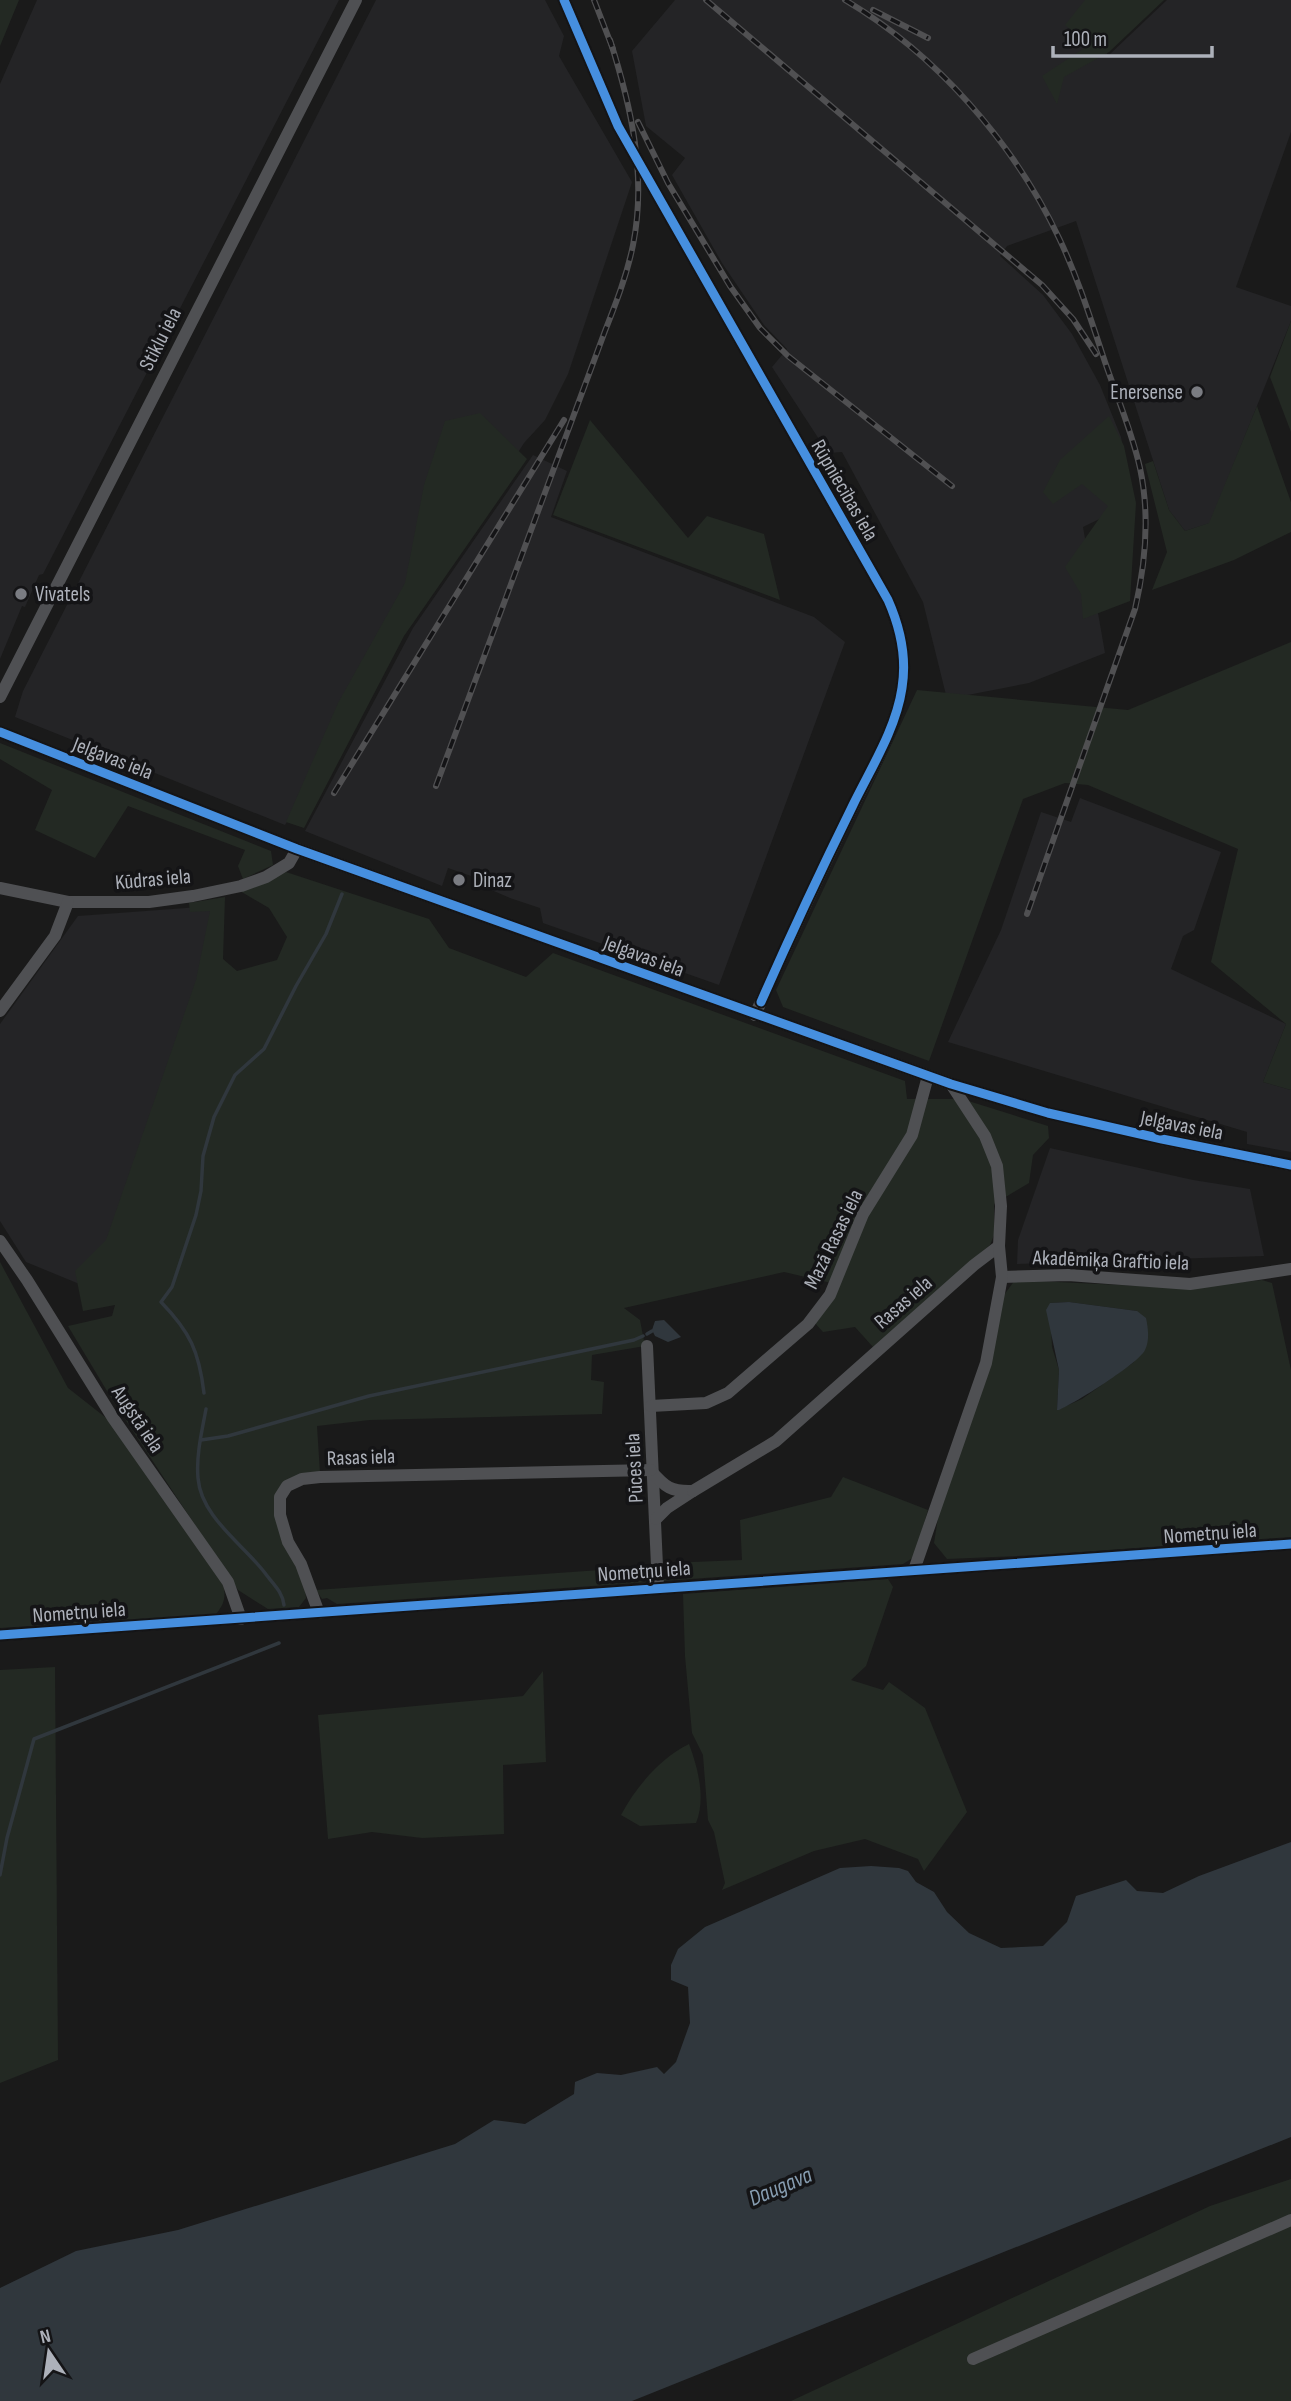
<svg xmlns="http://www.w3.org/2000/svg" width="1291" height="2401" font-family="'Sofia Sans Condensed',sans-serif">
<style>
.built{fill:#242426}
.green{fill:#232923;fill-rule:evenodd}
.water{fill:#30373d}
.lines{fill:none;stroke-linecap:round;stroke-linejoin:round}
.stream{stroke:#30373d;stroke-width:3.5}
.minor{stroke:#4f5053;stroke-width:12}
.rail-casing{stroke:#505052;stroke-width:6}
.rail{stroke:#141416;stroke-width:3.5;stroke-dasharray:10;stroke-linecap:butt}
.cycleway-casing{stroke:#141416;stroke-width:13}
.cycleway{stroke:#468fdf;stroke-width:9}
.poi-dot{fill:#7a7c82;stroke:#141416;stroke-width:2.5}
.labels{text-anchor:middle;stroke-width:7;stroke-linejoin:round;paint-order:stroke}
.street-label{font-size:21px;fill:#adb1ba;stroke:#141416}
.poi-label{font-size:21px;fill:#adb1ba;stroke:#141416;text-anchor:start}
.water-label{font-size:23px;font-style:italic;fill:#879db1;stroke:#141416}
</style>
<rect width="100%" height="100%" fill="#1a1a1a"/>
<g class="built">
<polygon points="37,0 339,0 43,574 39,575 25,607 22,606 0,659 0,84"/>
<polygon points="376,0 545,0 564,36 559,56 632,182 568,374 545,420 524,443 285,825 15,717 23,691"/>
<polygon points="675,0 1093,0 1072,27 1109,55 1167,0 1291,0 1291,132 1236,287 1291,306 1291,321 1210,523 1185,531 1169,510 1076,221 1007,246 1000,256 1043,295 1072,334 1100,385 1121,437 1132,503 1083,527 1105,653 1029,683 947,699 923,602 842,452 828,453 772,367 787,349 764,325 722,263 672,175 685,158 646,126 632,51"/>
<polygon points="533,455 567,471 551,517 814,617 845,642 719,985 543,923 540,908 510,898 473,882 474,877 448,868 442,886 305,831 413,628"/>
<polygon points="1080,798 1221,852 1194,930 1183,936 1171,969 1286,1024 1263,1082 1291,1090 1291,1152 1247,1144 1247,1132 948,1042 1001,930 1041,812 1071,822"/>
<polygon points="213,906 199,977 94,1290 26,1262 0,1221 0,1024 78,916"/>
<polygon points="1050,1148 1193,1180 1250,1189 1264,1256 1017,1264 1018,1240"/>
</g>
<g class="green">
<polygon points="0,0 19,0 0,46"/>
<polygon points="1085,0 1164,0 1109,52 1064,77 1057,104 1042,76 1089,45 1065,25"/>
<polygon points="1291,321 1291,432 1270,377"/>
<polygon points="1257,406 1291,502 1291,532 1234,560 1152,590 1167,552 1145,464 1153,461 1169,510 1185,531 1209,523"/>
<polygon points="480,413 527,459 404,636 304,828 286,822 338,703 405,583 424,485 445,421"/>
<polygon points="1109,416 1124,446 1136,503 1130,601 1083,619 1081,594 1065,567 1108,506 1082,484 1053,504 1043,492 1060,460"/>
<polygon points="590,420 688,538 707,516 764,534 780,600 553,515"/>
<polygon points="1291,642 1291,1090 1263,1082 1286,1024 1211,962 1238,849 1088,785 1065,783 1023,799 929,1061 783,1007 776,990 917,690 1128,710"/>
<polygon points="0,743 271,851 273,865 243,879 238,866 245,850 128,806 95,858 35,830 52,790 0,759"/>
<path d="M 286,872 L 429,919 L 449,948 L 526,977 L 553,953 L 905,1081 L 907,1099 L 962,1099 L 1048,1126 L 1049,1138 L 1033,1155 L 1029,1183 L 994,1204 L 994,1235 L 990,1245 L 873,1347 L 855,1327 L 823,1332 L 814,1322 L 840,1285 L 784,1272 L 624,1308 L 640,1320 L 645,1346 L 592,1355 L 591,1380 L 604,1382 L 602,1414 L 370,1420 L 317,1426 L 320,1473 C 301,1475 286,1475 277,1494 L 305,1588 L 306,1598 L 299,1607 L 268,1609 L 238,1590 L 113,1401 L 68,1326 L 112,1316 L 115,1305 L 83,1311 L 75,1271 L 106,1240 L 196,980 L 210,911 L 190,912 L 189,903 L 225,897 L 223,959 L 237,971 L 277,960 L 287,937 L 269,908 L 240,891 Z"/>
<path d="M 0,1262 L 68,1388 L 110,1421 L 222,1580 C 226,1594 226,1602 216,1614 L 0,1628 Z"/>
<path d="M 1015,1280 L 1182,1288 L 1262,1280 L 1272,1283 L 1291,1370 L 1291,1537 L 1038,1555 L 947,1559 L 934,1543 L 939,1512 L 1004,1295 ZM 1069,1302 L 1137,1311 L 1134,1362 L 1082,1399 L 1057,1410 L 1059,1370 L 1052,1347 L 1050,1303 Z"/>
<polygon points="843,1477 928,1510 914,1557 903,1564 337,1604 327,1598 322,1599 316,1590 643,1567 668,1563 742,1560 740,1520 831,1497"/>
<polygon points="888,1579 893,1587 866,1666 851,1680 883,1690 889,1682 925,1708 967,1812 924,1871 918,1859 865,1839 814,1851 722,1890 725,1883 714,1832 708,1820 703,1755 692,1733 685,1656 683,1594"/>
<polygon points="55,1667 58,2060 0,2083 0,1670"/>
<polygon points="543,1671 546,1762 503,1765 504,1834 422,1838 372,1832 328,1839 318,1715 523,1696"/>
<path d="M 689,1744 C 698,1768 706,1799 696,1823 L 640,1826 L 621,1815 C 636,1787 660,1758 689,1744 Z"/>
<polygon points="1291,2179 1291,2401 791,2401 1210,2206"/>
</g>
<g class="water">
<path d="M 1069,1302 L 1137,1311 L 1146,1318 C 1148,1328 1150,1340 1145,1350 C 1138,1364 1075,1403 1059,1410 L 1057,1410 L 1059,1370 L 1046,1310 L 1050,1303 Z"/>
<polygon points="664,1320 681,1337 668,1342 655,1336 652,1330 655,1321"/>
<polygon points="1291,1842 1291,2137 632,2401 0,2401 0,2288 76,2251 178,2230 455,2144 494,2120 525,2124 574,2094 575,2082 597,2073 621,2075 657,2067 664,2074 676,2062 690,2023 688,1987 671,1980 671,1965 678,1949 705,1927 840,1868 871,1866 899,1868 908,1871 916,1882 934,1892 947,1912 969,1933 1001,1948 1043,1946 1067,1922 1076,1896 1126,1880 1137,1891 1163,1893 1199,1876"/>
</g>
<g class="lines">
<g class="stream">
<polyline points="647,1334 652,1331"/>
<path d="M 204,1393 C 199,1351 190,1332 161,1302 L 172,1287 L 196,1215 L 201,1191 L 203,1156 L 214,1117 L 235,1075 L 264,1049 L 296,986 L 326,934 L 342,894"/>
<path d="M 206,1409 C 202,1431 196,1455 198,1478 C 201,1517 243,1544 265,1573 C 272,1583 283,1592 284,1605"/>
<polyline points="201,1440 228,1436 369,1396 634,1340 643,1336"/>
<polyline points="0,1875 7,1838 34,1739 279,1643"/>
</g>
<g class="minor">
<path d="M 564,0 L 618,126 L 888,600 C 900,627 907,658 902,688 C 895,733 867,776 848,816 C 816,882 785,948 755,1015"/>
<polyline points="0,697 356,0"/>
<polyline points="0,732 297,849 951,1084 1048,1113 1162,1139 1291,1165"/>
<polyline points="0,888 68,902 149,902 193,896 241,886 266,877 289,863 297,849"/>
<polyline points="0,1011 55,936 68,902"/>
<polyline points="0,1241 27,1280 113,1418 228,1582 241,1619"/>
<polyline points="1002,1277 1068,1275 1190,1284 1291,1269"/>
<polyline points="647,1346 658,1588"/>
<polyline points="651,1406 706,1403 728,1393 808,1324 830,1295 863,1214 912,1135 928,1076"/>
<path d="M 651,1471 C 665,1487 671,1492 693,1491 L 667,1508 L 656,1519"/>
<polyline points="693,1491 776,1441 974,1265 999,1246"/>
<polyline points="914,1570 986,1363 1002,1277 999,1246 1001,1206 997,1166 985,1136 951,1084"/>
<polyline points="319,1613 301,1564 288,1542 280,1515 280,1497 287,1486 302,1479 320,1477 651,1470"/>
<path d="M 0,1635 C 430,1604 861,1575 1291,1544"/>
<polyline points="973,2359 1291,2220"/>
</g>
<defs>
<g id="rail">
<polyline points="594,0 613,49"/>
<polyline points="706,0 1042,285 1073,319 1096,354"/>
<path d="M 845,0 C 936,54 1014,143 1059,238 C 1078,278 1091,320 1105,362 C 1117,397 1132,432 1140,468 C 1150,515 1146,562 1135,609 L 1027,914"/>
<polyline points="873,10 928,38"/>
<polyline points="638,122 668,183 730,286 760,328 788,356 952,486"/>
<path d="M 436,786 L 605,331 C 616,303 627,275 633,245 C 647,175 631,106 610,40"/>
<polyline points="334,793 564,420"/>
</g>
</defs>
<use href="#rail" class="rail-casing"/>
<use href="#rail" class="rail"/>
<defs>
<g id="cycleway">
<path d="M 564,0 L 618,126 L 888,600 C 900,627 907,657 902,688 C 896,729 871,768 853,805 C 821,870 790,936 761,1002"/>
<polyline points="0,732 297,849 951,1084 1048,1113 1162,1139 1291,1165"/>
<path d="M 0,1635 C 430,1604 861,1575 1291,1544"/>
</g>
</defs>
<use href="#cycleway" class="cycleway-casing"/>
<use href="#cycleway" class="cycleway"/>
</g>
<g class="poi-dot">
<circle cx="1197" cy="392" r="7"/>
<circle cx="21" cy="594" r="7"/>
<circle cx="459" cy="880" r="7"/>
</g>
<g class="labels">
<g class="street-label">
<text transform="translate(160 339) rotate(-63)" y="7">Stiklu iela</text>
<text transform="translate(845 490) rotate(60)" y="7">Rūpniecības iela</text>
<text transform="translate(113 758) rotate(21)" y="7">Jelgavas iela</text>
<text transform="translate(153 879) rotate(-5)" y="7">Kūdras iela</text>
<text transform="translate(644 956) rotate(20)" y="7">Jelgavas iela</text>
<text transform="translate(1182 1125) rotate(11)" y="7">Jelgavas iela</text>
<text transform="translate(833 1239) rotate(-64)" y="7">Mazā Rasas iela</text>
<text transform="translate(1111 1260) rotate(2)" y="7">Akadēmiķa Graftio iela</text>
<text transform="translate(903 1302) rotate(-41)" y="7">Rasas iela</text>
<text transform="translate(138 1419) rotate(56)" y="7">Augstā iela</text>
<text transform="translate(361 1457) rotate(-2)" y="7">Rasas iela</text>
<text transform="translate(634 1468) rotate(-93)" y="7">Pūces iela</text>
<text transform="translate(1210 1533) rotate(-4)" y="7">Nometņu iela</text>
<text transform="translate(644 1571) rotate(-4)" y="7">Nometņu iela</text>
<text transform="translate(79 1612) rotate(-4)" y="7">Nometņu iela</text>
</g>
<g class="poi-label">
<text x="1183" y="399" text-anchor="end">Enersense</text>
<text x="35" y="601">Vivatels</text>
<text x="473" y="887">Dinaz</text>
</g>
<g class="water-label">
<text transform="translate(780 2186) rotate(-23)" y="8">Daugava</text>
</g>
</g>
<g transform="translate(49 2352) rotate(347)" stroke="#141416" stroke-width="5" paint-order="stroke">
<path d="M0-5L12 26L0 18L-12 26Z" fill="#adb1ba"/>
<text y="-10" font-size="19" font-weight="bold" text-anchor="middle" fill="#adb1ba">N</text>
</g>
<path d="M1053 46v10h159v-10" fill="none" stroke="#adb1ba" stroke-width="3.5"/>
<text x="1064" y="46" font-size="21" fill="#adb1ba" stroke="#141416" stroke-width="5" paint-order="stroke">100 m</text>
</svg>
